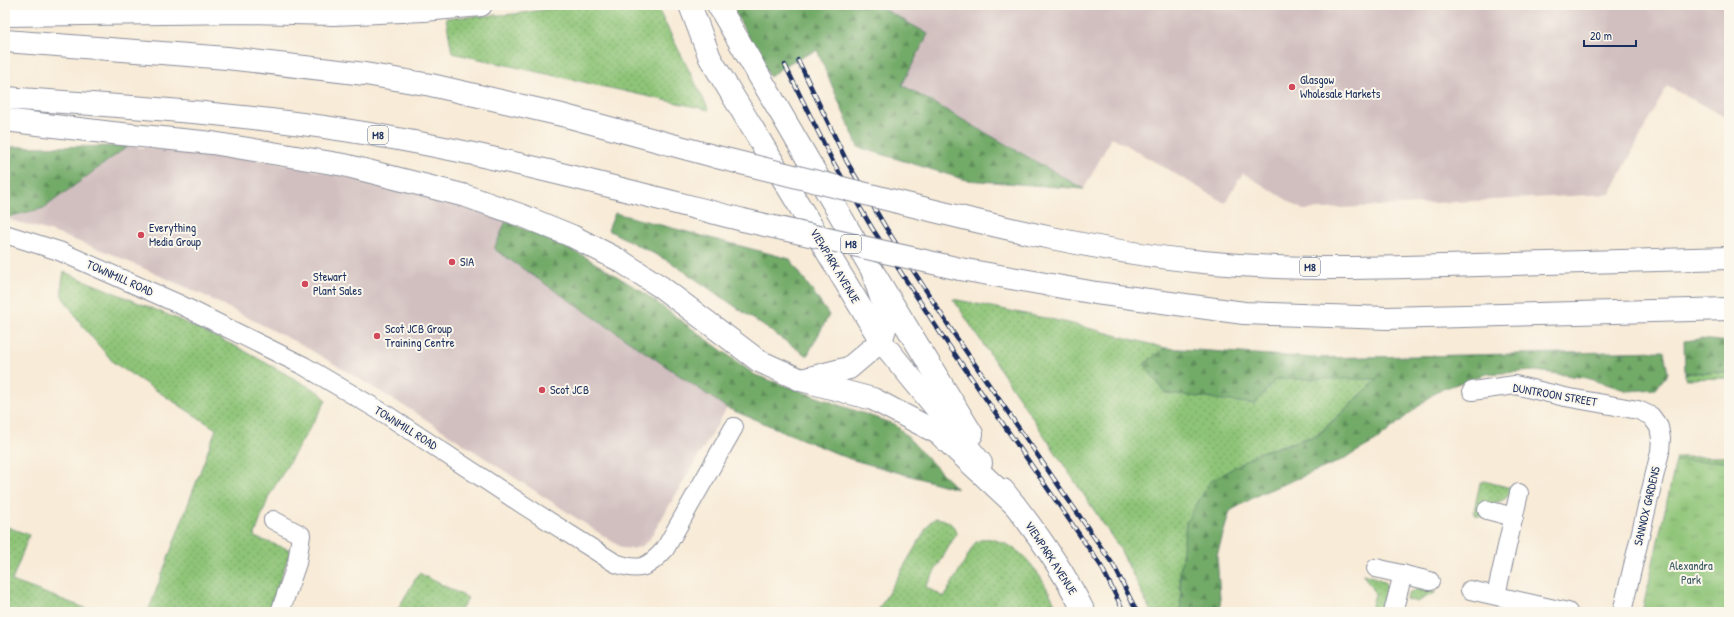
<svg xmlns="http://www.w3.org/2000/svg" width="1734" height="617" font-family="'Patrick Hand',sans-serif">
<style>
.industrial{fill:#d1bfbf}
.grass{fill:url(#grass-dots);stroke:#547a6a}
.forest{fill:url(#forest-firs);stroke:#466c63}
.park{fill:url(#park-tufts);stroke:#547a6a}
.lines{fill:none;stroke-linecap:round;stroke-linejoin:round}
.street-casing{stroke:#8a8d9a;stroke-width:20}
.secondary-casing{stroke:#8a8d9a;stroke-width:24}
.highway-casing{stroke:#8a8d9a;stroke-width:24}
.street{stroke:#fff;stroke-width:18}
.secondary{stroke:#fff;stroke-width:22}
.highway{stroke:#fff;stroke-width:22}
.rail-casing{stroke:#1b2f5e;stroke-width:4.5}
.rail{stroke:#fbf7ec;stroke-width:3;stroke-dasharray:9;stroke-linecap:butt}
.highway-bridge-casing{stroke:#8a8d9a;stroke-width:24;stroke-linecap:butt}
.highway-bridge{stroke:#fff;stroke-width:22}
.poi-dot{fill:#d1495b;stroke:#fbf7ec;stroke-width:1.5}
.labels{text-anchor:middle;stroke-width:4;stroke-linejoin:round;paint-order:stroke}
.shield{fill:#fbf7ec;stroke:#5e6b89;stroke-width:1}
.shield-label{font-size:11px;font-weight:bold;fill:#1b2f5e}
.poi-label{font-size:12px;fill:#1b2f5e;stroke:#fbf7ec;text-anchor:start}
.street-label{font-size:12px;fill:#1b2f5e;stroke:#fbf7ec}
.park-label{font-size:12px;fill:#3e5c66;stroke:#fbf7ec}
</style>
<defs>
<pattern id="grass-dots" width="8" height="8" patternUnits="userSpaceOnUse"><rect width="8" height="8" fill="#8ec477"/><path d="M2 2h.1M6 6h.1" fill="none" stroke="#73a065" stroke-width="1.8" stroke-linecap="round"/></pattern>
<pattern id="forest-firs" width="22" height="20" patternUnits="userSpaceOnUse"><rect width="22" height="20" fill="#72aa68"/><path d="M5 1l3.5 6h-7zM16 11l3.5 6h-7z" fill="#5d8b59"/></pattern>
<pattern id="park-tufts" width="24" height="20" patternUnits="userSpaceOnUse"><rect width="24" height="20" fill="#8ec477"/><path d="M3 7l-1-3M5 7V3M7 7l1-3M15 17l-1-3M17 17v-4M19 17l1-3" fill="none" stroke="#73a065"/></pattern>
</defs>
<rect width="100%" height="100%" fill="#fbf7ec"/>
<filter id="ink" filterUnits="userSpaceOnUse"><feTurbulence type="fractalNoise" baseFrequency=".025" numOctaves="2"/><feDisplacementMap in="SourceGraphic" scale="8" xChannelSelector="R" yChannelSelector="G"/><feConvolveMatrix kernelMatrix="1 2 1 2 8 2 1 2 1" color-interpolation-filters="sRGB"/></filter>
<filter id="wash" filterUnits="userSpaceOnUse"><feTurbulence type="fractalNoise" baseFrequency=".012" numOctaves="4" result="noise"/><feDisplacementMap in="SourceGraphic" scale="16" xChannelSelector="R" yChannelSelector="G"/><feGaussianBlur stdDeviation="0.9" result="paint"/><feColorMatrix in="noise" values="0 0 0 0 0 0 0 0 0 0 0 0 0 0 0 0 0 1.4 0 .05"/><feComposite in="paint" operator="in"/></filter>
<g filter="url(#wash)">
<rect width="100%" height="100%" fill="#f8ebd7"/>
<g class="industrial">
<polygon points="877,5 1729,5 1729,119 1667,86 1610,194 1303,210 1243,173 1225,203 1112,137 1084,189 901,85 928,34"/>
<polygon points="128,146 262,160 389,185 434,197 506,221 494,249 727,408 649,540 642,546 633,549 622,548 416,413 304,346 201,294 109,253 50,231 7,219 44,208"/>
</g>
<g class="grass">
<polygon points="574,5 656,5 709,110 452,53 446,18 515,14"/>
<polygon points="64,272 173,317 239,348 320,393 326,401 269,496 254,537 291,550 268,612 148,612 216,429 114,363 84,328 62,296 62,283"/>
<polygon points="953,299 1069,323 1165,348 1145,364 1276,379 1379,378 1317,435 1258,453 1180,573 1181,612 1151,612 1120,549"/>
<polygon points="1729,372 1729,378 1685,379 1685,373"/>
<polygon points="1677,457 1729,457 1729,461 1676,461"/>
<path d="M 1484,481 L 1511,488 C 1507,503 1502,498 1493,505 C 1489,508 1486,513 1483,517 L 1476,516 L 1474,511 L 1480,483 Z"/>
<path d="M 936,518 C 945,519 956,524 956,534 L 926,587 L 944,597 L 975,543 C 984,537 989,538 998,541 C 1029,550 1046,585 1059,612 L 938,612 L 932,609 L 929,612 L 877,612 L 930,522 Z"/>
<polygon points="5,526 29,535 12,581 96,612 5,612"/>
<polygon points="419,573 468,598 460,612 396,612"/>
<path d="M 1363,574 C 1392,582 1390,583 1383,612 L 1370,612 L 1375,594 Z"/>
<polygon points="1417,589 1436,592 1417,602 1405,599 1408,594"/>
</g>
<g class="forest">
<polygon points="731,5 877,5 928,34 902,85 1084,189 966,180 858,147 817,50 785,65 770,77"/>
<polygon points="128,146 44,208 5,218 5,147"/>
<polygon points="615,213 790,259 829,315 807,356 672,263 608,230"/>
<polygon points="506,221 582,255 641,291 755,375 896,425 957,489 850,459 727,408 494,249"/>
<polygon points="1701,339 1729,342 1729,372 1685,373 1684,341"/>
<polygon points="1165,348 1316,358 1664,351 1668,373 1656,389 1628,391 1587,378 1536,371 1486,374 1437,391 1376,441 1338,462 1262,493 1230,511 1217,555 1221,612 1181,612 1180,573 1186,522 1210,482 1258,453 1318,435 1378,379 1276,379 1255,404 1165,393 1144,364"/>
</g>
<polygon class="park" points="1676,461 1729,461 1729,612 1642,612"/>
</g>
<g filter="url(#ink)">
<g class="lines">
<defs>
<g id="street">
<path d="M 5,234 L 59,251 L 181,305 L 304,366 L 387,415 L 525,506 L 615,563 C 640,572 648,568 665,549 L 734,427"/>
<polyline points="1472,391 1515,385 1565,397 1638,410 1651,416 1659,427 1661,438 1660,452 1622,612"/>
<polyline points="1487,510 1514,517"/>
<polyline points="273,520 301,535 297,563 280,612"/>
<polyline points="1376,568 1430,581"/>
<polyline points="1470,590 1568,612"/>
<polyline points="1496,595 1519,493"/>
<polyline points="1393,612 1403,574"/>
</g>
<g id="secondary">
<polyline points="690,5 710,58 881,341 981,463"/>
<polyline points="718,5 872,270 972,434"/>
<path d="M 1003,490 C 1034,528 1062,568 1084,612"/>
</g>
<g id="highway">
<polyline points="5,15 244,12 334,14 424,10 481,5"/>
<polyline points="5,41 227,58 365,74 431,85 562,115 717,157"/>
<path d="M 5,98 C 136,107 269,115 398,139 C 514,160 629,191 743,220"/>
<polyline points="5,120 112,133 212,143 344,165 466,196 523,216 572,236 619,260 661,287 759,361 801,380 873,399 938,433 1015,505"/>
<path d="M 898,202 C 999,227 1100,252 1203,262 C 1294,271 1385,268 1477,265 C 1561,263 1645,260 1729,258"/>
<polyline points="960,269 1096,293 1244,313 1387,318 1729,309"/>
<polyline points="802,380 849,368 881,341 888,320 872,270"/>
</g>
</defs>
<use href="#street" class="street-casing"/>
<use href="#secondary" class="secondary-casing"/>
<use href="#highway" class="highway-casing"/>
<use href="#street" class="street"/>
<use href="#secondary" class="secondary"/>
<use href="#highway" class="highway"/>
<defs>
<g id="rail">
<polyline points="798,60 847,162 886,228 954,334 1114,566 1137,612"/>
<polyline points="785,65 833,162 872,228 941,334 1101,566 1124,612"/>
</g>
</defs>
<use href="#rail" class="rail-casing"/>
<use href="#rail" class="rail"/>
<defs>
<g id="highway-bridge">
<polyline points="717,157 898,202"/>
<polyline points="743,220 960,269"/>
</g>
</defs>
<use href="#highway-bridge" class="highway-bridge-casing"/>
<use href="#highway-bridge" class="highway-bridge"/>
</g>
</g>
<g class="poi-dot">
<circle cx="1292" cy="87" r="4"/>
<circle cx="141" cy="235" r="4"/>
<circle cx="452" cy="262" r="4"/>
<circle cx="305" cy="284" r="4"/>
<circle cx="377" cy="336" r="4"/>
<circle cx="542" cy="390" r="4"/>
</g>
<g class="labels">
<g class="shield">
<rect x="368" y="126" width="20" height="18" rx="3"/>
<rect x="841" y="235" width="20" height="18" rx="3"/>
<rect x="1300" y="258" width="20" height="18" rx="3"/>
</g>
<g class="shield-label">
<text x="378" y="139">M8</text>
<text x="851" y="248">M8</text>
<text x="1310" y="271">M8</text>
</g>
<g class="poi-label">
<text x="1300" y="84">Glasgow<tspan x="1300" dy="14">Wholesale Markets</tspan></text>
<text x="149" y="232">Everything<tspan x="149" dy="14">Media Group</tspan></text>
<text x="460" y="266">SIA</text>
<text x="313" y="281">Stewart<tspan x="313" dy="14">Plant Sales</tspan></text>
<text x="385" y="333">Scot JCB Group<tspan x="385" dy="14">Training Centre</tspan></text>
<text x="550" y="394">Scot JCB</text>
</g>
<g class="street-label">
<text transform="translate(835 266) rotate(59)" y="4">VIEWPARK AVENUE</text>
<text transform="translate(120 278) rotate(24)" y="4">TOWNMILL ROAD</text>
<text transform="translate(1555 395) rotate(10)" y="4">DUNTROON STREET</text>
<text transform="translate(406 428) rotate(32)" y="4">TOWNMILL ROAD</text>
<text transform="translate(1647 506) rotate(-77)" y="4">SANNOX GARDENS</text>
<text transform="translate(1051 558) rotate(57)" y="4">VIEWPARK AVENUE</text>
</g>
<g class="park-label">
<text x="1691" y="570">Alexandra<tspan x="1691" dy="14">Park</tspan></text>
</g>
</g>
<rect width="1734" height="617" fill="none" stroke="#fbf7ec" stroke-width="20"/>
<path d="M1584 40v6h52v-6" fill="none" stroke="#1b2f5e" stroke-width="2"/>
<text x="1590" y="40" font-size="12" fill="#1b2f5e" stroke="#fbf7ec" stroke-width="3" paint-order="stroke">20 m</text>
</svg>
